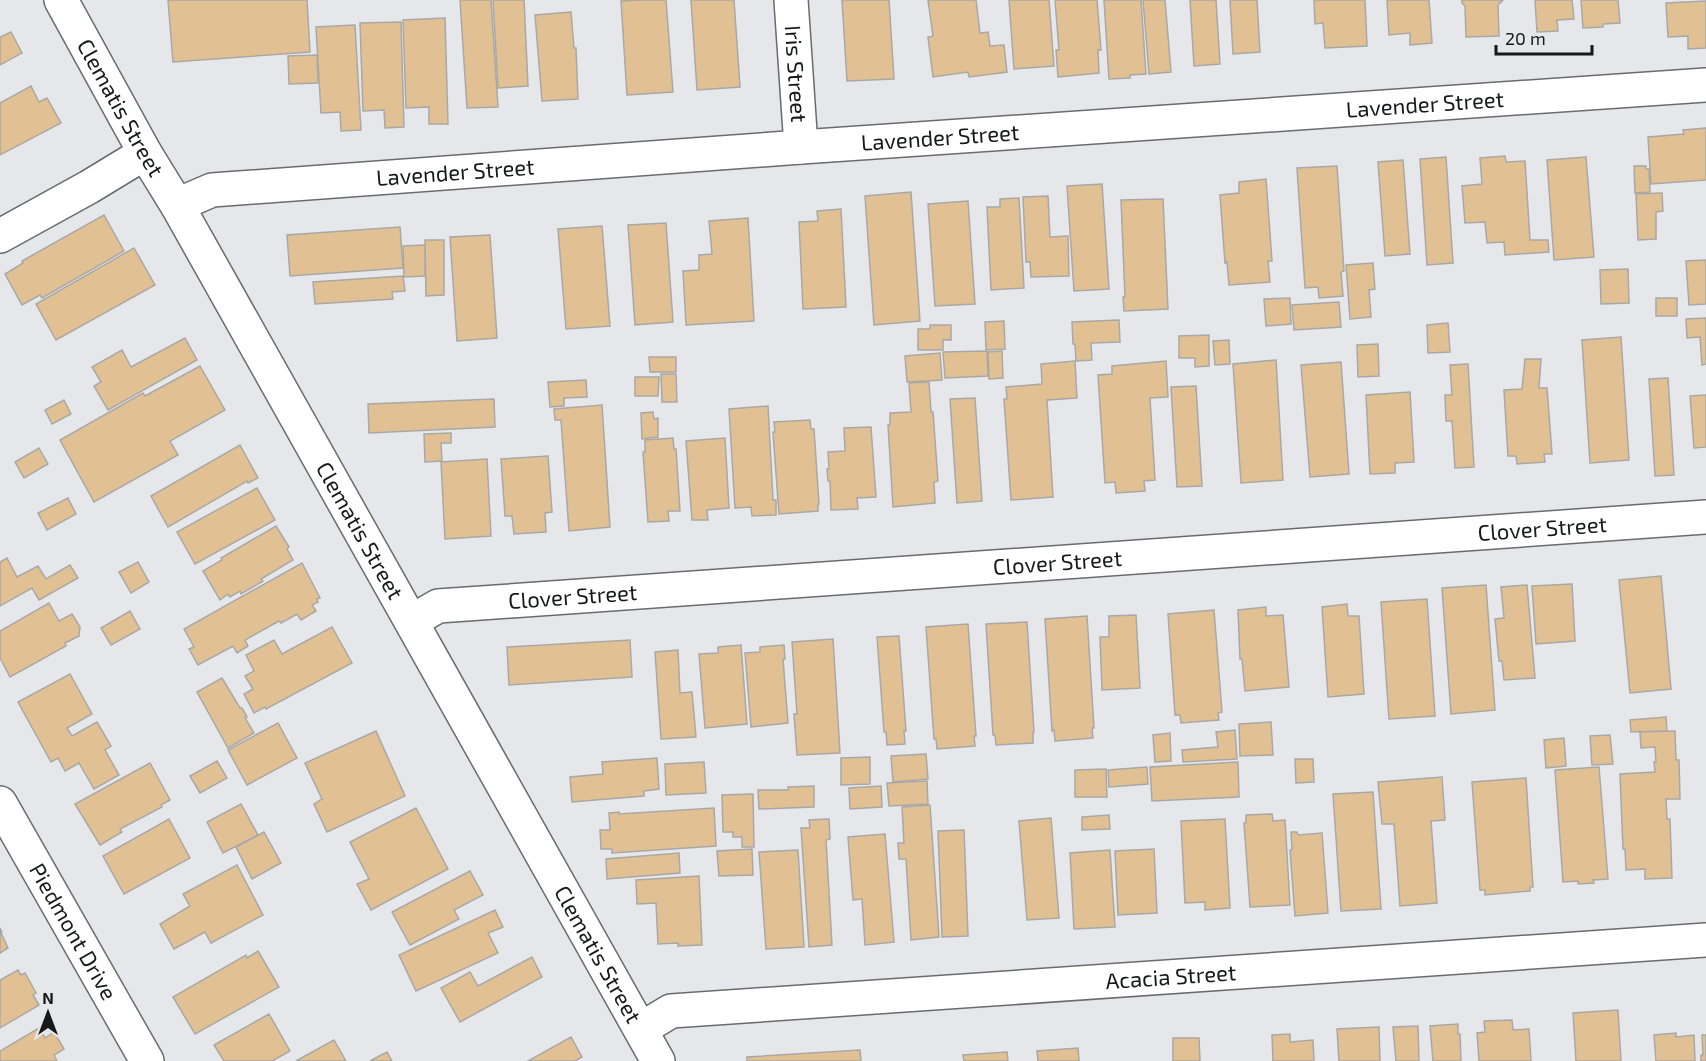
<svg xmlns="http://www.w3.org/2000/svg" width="1706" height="1061" font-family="'Exo 2',sans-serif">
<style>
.building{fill:#e1c194;stroke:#aaa8a4;stroke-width:1.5}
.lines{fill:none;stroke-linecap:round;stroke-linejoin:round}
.street-casing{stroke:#6a6b6e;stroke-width:36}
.street{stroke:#fff;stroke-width:33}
.labels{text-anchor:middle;stroke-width:4.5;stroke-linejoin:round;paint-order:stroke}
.street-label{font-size:22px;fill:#171819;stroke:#e6e7eb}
</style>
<rect width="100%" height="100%" fill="#e6e7eb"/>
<g class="building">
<polygon points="168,0 307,0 310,52 173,62"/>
<polygon points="460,0 491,0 498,107 467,108"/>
<polygon points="493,0 524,0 528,86 498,88"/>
<polygon points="638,0 666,0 673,92 627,95 621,1"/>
<polygon points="691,0 734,0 740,87 697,90"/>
<polygon points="842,0 889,0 894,79 847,81"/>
<polygon points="928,0 976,0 980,33 988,32 990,46 1004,45 1007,72 969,77 968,72 933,77 928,37 933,36"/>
<polygon points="1009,0 1049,0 1054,66 1014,69"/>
<polygon points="1055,0 1097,0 1101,50 1098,50 1099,73 1058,77 1056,50 1059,50"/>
<polygon points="1104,0 1141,0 1146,74 1130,75 1130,78 1109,79"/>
<polygon points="1143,0 1165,0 1171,72 1149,74"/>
<polygon points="1190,0 1216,0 1220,64 1194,66"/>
<polygon points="1230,0 1257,0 1260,52 1233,54"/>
<polygon points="1314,0 1365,0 1367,46 1325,48 1323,23 1315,24"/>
<polygon points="1387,0 1429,0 1432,43 1410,45 1410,33 1389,35"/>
<polygon points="1462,0 1503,0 1498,5 1499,36 1466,37 1465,6 1462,3"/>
<polygon points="1535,0 1572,0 1574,19 1557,20 1558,31 1537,32"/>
<polygon points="1581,0 1618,0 1620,23 1603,24 1603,27 1583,28"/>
<polygon points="1706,1 1706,48 1688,49 1688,36 1668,37 1666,3"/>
<polygon points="571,12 574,48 576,48 578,99 542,101 535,15"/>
<polygon points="445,18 448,124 429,124 429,107 406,108 403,20"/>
<polygon points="401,22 404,127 385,128 384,110 363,111 360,23"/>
<polygon points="355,25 361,130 341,131 340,112 321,113 316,27"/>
<polygon points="11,32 22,53 0,65 0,37"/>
<polygon points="317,55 318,83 289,84 288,56"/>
<polygon points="31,86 39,102 47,98 61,123 0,155 0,103"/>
<polygon points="1706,128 1706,180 1651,184 1648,137 1684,134 1683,130"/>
<polygon points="1505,156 1506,162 1525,161 1530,240 1548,240 1549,252 1505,255 1504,242 1487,243 1485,222 1465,223 1462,186 1482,184 1480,158"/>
<polygon points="1446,157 1453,263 1427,265 1420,159"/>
<polygon points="1586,157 1594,257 1554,260 1547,160"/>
<polygon points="1403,160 1410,254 1385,256 1378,162"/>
<polygon points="1337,166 1344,271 1341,272 1343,296 1319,298 1318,287 1305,288 1297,168"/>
<polygon points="1634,166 1646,166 1646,169 1649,169 1650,192 1635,193"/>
<polygon points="1266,179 1272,261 1268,261 1270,282 1229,285 1227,262 1225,263 1220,195 1239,193 1239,182"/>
<polygon points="1102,184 1109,289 1074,291 1067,186"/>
<polygon points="911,192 920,321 874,325 865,196"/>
<polygon points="1662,193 1663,211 1656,212 1656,239 1638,240 1636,194"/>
<polygon points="1048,196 1050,237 1068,236 1069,276 1031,277 1030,262 1026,262 1023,197"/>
<polygon points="1019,198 1024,288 991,290 987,207 1000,207 1000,199"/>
<polygon points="1163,199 1168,309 1124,311 1123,297 1125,297 1121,200"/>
<polygon points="968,201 975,304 935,306 928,204"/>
<polygon points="841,209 846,307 803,309 799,222 818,221 817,211"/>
<polygon points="104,215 124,251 42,298 40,295 22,305 5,274 23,263 22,261"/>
<polygon points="748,218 754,321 686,325 683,271 699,270 699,255 712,254 709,221"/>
<polygon points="666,223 673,322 635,325 628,225"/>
<polygon points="602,226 610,326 566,329 558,229"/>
<polygon points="400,227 403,268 290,276 287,235"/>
<polygon points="490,235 497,338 457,341 450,237"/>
<polygon points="425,240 444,240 444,295 426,296"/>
<polygon points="425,245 425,276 404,277 403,246"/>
<polygon points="134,248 155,285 56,340 36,304"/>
<polygon points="1706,260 1706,304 1689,305 1686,261"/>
<polygon points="1373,263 1375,289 1369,290 1371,317 1350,319 1346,265"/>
<polygon points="1628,269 1629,303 1601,304 1600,270"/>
<polygon points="403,276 405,291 392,292 393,299 315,304 313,282"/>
<polygon points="1290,298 1291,324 1266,326 1264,299"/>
<rect x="1656" y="298" width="21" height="18"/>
<polygon points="1339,302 1341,327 1294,330 1292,305"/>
<polygon points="1706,318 1706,364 1702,365 1700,337 1687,338 1686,319"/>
<polygon points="1119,320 1120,342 1091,343 1092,360 1076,361 1075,344 1073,344 1072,322"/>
<polygon points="1004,321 1005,349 986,350 985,322"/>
<polygon points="1448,323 1450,352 1428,353 1427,325"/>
<polygon points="930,325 951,325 951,340 943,340 943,350 918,350 918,329 930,329"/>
<polygon points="1209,335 1209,366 1195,367 1195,358 1179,358 1179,336"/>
<polygon points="1621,337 1629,460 1590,463 1582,340"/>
<polygon points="185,338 197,360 108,410 94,386 101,382 92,367 122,350 131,367"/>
<polygon points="1229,340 1230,364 1215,365 1213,341"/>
<polygon points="1378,344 1379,376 1358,377 1357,345"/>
<polygon points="987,351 988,376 945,378 943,352"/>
<polygon points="1002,351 1003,378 989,379 988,352"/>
<polygon points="940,353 942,380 907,382 905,356"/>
<polygon points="649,357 676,357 676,372 650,372"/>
<polygon points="1525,359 1541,359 1539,388 1547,388 1552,454 1544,454 1545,462 1517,464 1516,456 1508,456 1504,390 1522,389"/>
<polygon points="1276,360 1283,480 1241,483 1233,364"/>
<polygon points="1075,361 1077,398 1047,400 1053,497 1011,500 1004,399 1007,399 1006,387 1042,384 1041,364"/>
<polygon points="1166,361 1168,397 1150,398 1155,480 1144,481 1145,491 1116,493 1115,482 1105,483 1098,375 1112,374 1112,366"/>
<polygon points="1341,362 1349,474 1310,477 1301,365"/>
<polygon points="1468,364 1474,467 1455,468 1452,421 1446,421 1445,395 1452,395 1450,365"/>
<polygon points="200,366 225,410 170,441 178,455 94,502 60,440 143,393 145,396"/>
<polygon points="661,374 676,374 677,402 662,402"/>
<polygon points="635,377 659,377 658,396 635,396"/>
<polygon points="1668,378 1674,475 1655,476 1649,379"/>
<polygon points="586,380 587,397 564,398 564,406 550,407 548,382"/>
<polygon points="929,382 931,412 933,412 938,481 934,482 935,503 893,507 888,425 890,425 890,413 911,412 909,383"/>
<polygon points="1196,386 1202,486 1177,487 1171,387"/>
<polygon points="1410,392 1414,462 1395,463 1395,473 1370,474 1366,395"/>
<polygon points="1706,395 1706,447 1694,448 1690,396"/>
<polygon points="975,398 982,501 957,503 950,399"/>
<polygon points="494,399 495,427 369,433 368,404"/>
<polygon points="64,400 71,414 52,424 45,410"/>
<polygon points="602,405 610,527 569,531 561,420 555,420 554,409"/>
<polygon points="768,406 773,500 776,500 776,515 752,516 751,507 735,508 729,409"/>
<polygon points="653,412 654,419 658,418 658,437 642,439 641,413"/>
<polygon points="810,420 811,429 814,429 819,504 818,504 818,511 779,514 773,432 775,432 774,422"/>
<polygon points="871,427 876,497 857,498 858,509 831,510 830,481 828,481 827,469 829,469 828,452 845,451 844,428"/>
<polygon points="451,433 451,443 441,443 442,461 425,462 424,434"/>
<polygon points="673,438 674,449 676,449 680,511 668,511 669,521 648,522 643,452 645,452 645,440"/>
<polygon points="725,438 729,508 707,510 708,520 692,520 686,441"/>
<polygon points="240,445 258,478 248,483 247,481 168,527 151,496"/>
<polygon points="39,448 48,464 24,478 15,462"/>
<polygon points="548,456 552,512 545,513 546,532 514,534 512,516 505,516 501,459"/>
<polygon points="487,459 491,536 445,539 441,462"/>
<polygon points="257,488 275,520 195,564 177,532"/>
<polygon points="68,498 76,514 47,530 38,513"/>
<polygon points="276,526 289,547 287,549 293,560 261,579 263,581 241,594 240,591 230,597 228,594 220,600 203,571 222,560 221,558"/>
<polygon points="7,558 17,577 38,566 46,579 70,565 78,578 39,600 32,588 0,606 0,562"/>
<polygon points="138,562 149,582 131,593 119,572"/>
<polygon points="302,563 320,598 317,599 318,602 312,605 316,611 301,620 297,614 281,623 279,621 245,640 248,646 237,653 233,646 198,665 189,649 194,647 184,629"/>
<polygon points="1661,576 1671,689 1630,693 1619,580"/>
<polygon points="1572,584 1575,641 1536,644 1532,586"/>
<polygon points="1486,585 1495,710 1451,714 1442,588"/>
<polygon points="1527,585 1535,678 1504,680 1502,661 1499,661 1495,619 1504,618 1501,587"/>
<polygon points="1427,599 1435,716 1389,719 1381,602"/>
<polygon points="49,603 59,621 72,614 80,627 79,636 65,643 66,646 10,677 0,658 0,631"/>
<polygon points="1347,604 1348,616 1359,616 1364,694 1328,697 1322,607"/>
<polygon points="1266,607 1266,616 1283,615 1289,687 1245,691 1242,659 1240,659 1238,610"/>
<polygon points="1214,610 1222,712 1218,713 1219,720 1181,723 1180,715 1175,715 1168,614"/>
<polygon points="130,611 140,629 111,645 101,628"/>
<polygon points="1136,615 1140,688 1102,690 1100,637 1109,637 1109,616"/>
<polygon points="1087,616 1094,728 1092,728 1093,738 1055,741 1054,730 1052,731 1045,619"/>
<polygon points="1027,622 1034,732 1033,732 1033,743 996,745 995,735 993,735 986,624"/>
<polygon points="968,624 976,736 974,736 975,746 937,749 936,739 934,739 926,627"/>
<polygon points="332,627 352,663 266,709 265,707 254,713 244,694 253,689 245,676 254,671 246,655 274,640 282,654"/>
<polygon points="899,636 906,731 904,731 905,744 887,745 886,732 884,732 877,637"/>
<polygon points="833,639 840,753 797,755 794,714 797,714 792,642"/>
<polygon points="630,640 632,677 509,685 507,647"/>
<polygon points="741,645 747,724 705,728 699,654 718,653 718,647"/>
<polygon points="784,645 785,659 783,659 788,723 751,727 745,653 760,652 760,647"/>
<polygon points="678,650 680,693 692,692 696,737 661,739 655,652"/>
<polygon points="70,674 92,714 67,728 72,736 97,722 111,746 105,750 119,775 94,789 79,763 65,771 58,758 51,762 18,702"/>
<polygon points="222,678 240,708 242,708 247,717 245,718 254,733 228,748 197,692"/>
<polygon points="1666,717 1667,731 1631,732 1630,720"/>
<polygon points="1271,722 1273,755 1240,756 1239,724"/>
<polygon points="278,723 297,758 247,785 228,750"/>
<polygon points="1235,730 1237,759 1183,762 1182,750 1218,747 1216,732"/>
<polygon points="376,731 405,796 327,832 314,804 322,799 305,763"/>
<polygon points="1675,731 1676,760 1679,760 1680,799 1666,799 1667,819 1670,819 1672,878 1645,879 1645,869 1626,870 1625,849 1623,849 1620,774 1655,772 1654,762 1656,762 1655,747 1641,748 1640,732"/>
<polygon points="1170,733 1171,761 1155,762 1153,735"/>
<polygon points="1610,735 1613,764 1592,765 1590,736"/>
<polygon points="1564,738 1566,766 1546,768 1544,740"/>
<polygon points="926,754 928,779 893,782 891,756"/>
<polygon points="870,757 870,784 841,785 841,758"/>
<polygon points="657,758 659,789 644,791 644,796 572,802 570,777 603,774 602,762"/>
<polygon points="1295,759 1313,759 1314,782 1296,783"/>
<polygon points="217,761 227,778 200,793 190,776"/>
<polygon points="704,762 706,793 666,795 665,764"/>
<polygon points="1238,762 1239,797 1152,801 1150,767"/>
<polygon points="150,763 170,800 161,805 162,807 120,829 122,832 100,845 75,804"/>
<polygon points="1147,767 1148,784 1109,787 1108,770"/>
<polygon points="1599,767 1608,879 1593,880 1594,883 1578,884 1578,881 1563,882 1555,770"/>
<polygon points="1106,769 1107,797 1075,797 1075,770"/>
<polygon points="1442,777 1445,820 1431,821 1437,903 1400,906 1394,824 1382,824 1378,782"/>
<polygon points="1526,778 1533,887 1530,887 1530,891 1485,895 1485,890 1480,890 1472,782"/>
<polygon points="927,781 928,804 889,806 887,783"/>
<polygon points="814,786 814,807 759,809 758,790 788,790 788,787"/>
<polygon points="881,786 882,807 850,809 849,788"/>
<polygon points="1373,792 1381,909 1341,911 1333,794"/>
<polygon points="753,794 754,847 742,847 742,837 733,837 733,832 723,832 722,795"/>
<polygon points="241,804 258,835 223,853 207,822"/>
<polygon points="930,805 939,937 911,940 906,859 899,859 898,843 904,843 902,807"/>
<polygon points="416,808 448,869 371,910 357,884 369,879 350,842"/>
<polygon points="714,808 716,846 612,853 612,849 601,849 600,830 610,830 609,813 619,812 619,814"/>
<polygon points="1272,814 1273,821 1285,820 1290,905 1250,907 1244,823 1246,823 1246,815"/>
<polygon points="1109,815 1110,829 1082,830 1082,817"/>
<polygon points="1051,818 1059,918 1027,920 1019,821"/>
<polygon points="169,819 190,858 124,894 103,856"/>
<polygon points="829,819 830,839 826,840 832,945 809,947 801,828 810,828 809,820"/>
<polygon points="1225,819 1230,908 1205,910 1205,902 1185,903 1181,821"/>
<polygon points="964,830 968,936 942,937 938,831"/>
<polygon points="264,832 281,863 252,879 236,847"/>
<polygon points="1291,832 1297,832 1298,835 1322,833 1328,913 1295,916 1290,850 1292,850"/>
<polygon points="885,834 894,942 865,945 862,899 853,900 848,837"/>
<polygon points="752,849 753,875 719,876 717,851"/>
<polygon points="1154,849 1157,913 1118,915 1115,851"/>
<polygon points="798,850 804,947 766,949 759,852"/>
<polygon points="1110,850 1115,927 1074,929 1070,853"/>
<polygon points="679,853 680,873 607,879 606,859"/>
<polygon points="237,865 263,915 211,943 205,932 174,949 160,924 190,906 183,894"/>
<polygon points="470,871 483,895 454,910 459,919 410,945 392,912"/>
<polygon points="699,876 702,945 678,946 678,943 658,944 656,903 637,904 636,880"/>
<polygon points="495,910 503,927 488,933 498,953 416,991 399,955"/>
<polygon points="0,928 2,932 1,933 8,948 0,953"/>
<polygon points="258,951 279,987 195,1034 173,997 246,955 247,958"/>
<polygon points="532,957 542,977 460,1022 441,988 470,972 478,986"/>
<polygon points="18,970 21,975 25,973 36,993 33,995 39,1005 0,1028 0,980"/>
<polygon points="1618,1010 1621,1061 1576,1061 1573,1013"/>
<polygon points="269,1014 290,1051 272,1061 224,1061 214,1045"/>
<polygon points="1512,1020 1513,1030 1529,1029 1531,1061 1479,1061 1477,1033 1485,1032 1484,1021"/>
<polygon points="1458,1024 1458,1034 1460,1034 1461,1061 1433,1061 1430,1026"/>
<polygon points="1418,1026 1419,1061 1396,1061 1393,1027"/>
<polygon points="1379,1027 1380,1061 1339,1061 1337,1029"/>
<polygon points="39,1028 45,1038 54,1032 64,1049 54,1055 57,1061 0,1061 0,1051"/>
<polygon points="1676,1033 1676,1037 1694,1035 1695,1061 1656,1061 1654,1035"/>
<polygon points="1290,1034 1290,1042 1313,1040 1314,1061 1273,1061 1272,1035"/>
<polygon points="1702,1035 1706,1035 1706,1061 1701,1061 1701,1055 1703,1055"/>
<polygon points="571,1037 582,1057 575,1061 528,1061"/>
<polygon points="1173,1038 1199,1038 1200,1061 1173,1061"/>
<polygon points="334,1040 346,1061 296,1061"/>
<polygon points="1078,1048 1079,1061 1038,1061 1037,1051"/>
<polygon points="860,1050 861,1061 747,1061 747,1057"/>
<polygon points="387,1052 392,1061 370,1061"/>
<polygon points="1007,1052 1008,1061 964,1061 963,1055"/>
</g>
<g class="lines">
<defs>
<g id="street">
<path id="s1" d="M 61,0 L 145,153 L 177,205 L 658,1061"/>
<path id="s2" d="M 791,0 L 801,147"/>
<path id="s3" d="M 177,205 L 212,190 L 801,147 L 1706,85"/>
<polyline points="0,236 89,187 145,153"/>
<path id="s4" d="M 412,621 L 438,606 L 1706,517"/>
<path id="s5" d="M 0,803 L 147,1061"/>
<path id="s6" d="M 641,1029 L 671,1011 L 1706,940"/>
</g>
</defs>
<use href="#street" class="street-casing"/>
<use href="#street" class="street"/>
</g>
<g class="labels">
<g class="street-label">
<text dy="8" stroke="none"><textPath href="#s2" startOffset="74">Iris Street</textPath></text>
<text dy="8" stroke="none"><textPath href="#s3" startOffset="1254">Lavender Street</textPath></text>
<text dy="8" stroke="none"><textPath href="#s1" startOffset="123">Clematis Street</textPath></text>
<text dy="8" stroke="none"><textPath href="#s3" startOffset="768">Lavender Street</textPath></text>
<text dy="8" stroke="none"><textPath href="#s3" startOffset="282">Lavender Street</textPath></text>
<text dy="8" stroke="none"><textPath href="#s4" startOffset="1137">Clover Street</textPath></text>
<text dy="8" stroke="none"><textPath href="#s1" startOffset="609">Clematis Street</textPath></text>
<text dy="8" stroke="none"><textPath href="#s4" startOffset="651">Clover Street</textPath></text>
<text dy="8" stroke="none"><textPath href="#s4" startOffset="165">Clover Street</textPath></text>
<text dy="8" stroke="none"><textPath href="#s5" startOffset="148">Piedmont Drive</textPath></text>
<text dy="8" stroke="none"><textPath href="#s1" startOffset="1095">Clematis Street</textPath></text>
<text dy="8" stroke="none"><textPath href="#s6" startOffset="536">Acacia Street</textPath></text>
</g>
</g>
<g transform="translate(48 1013)" stroke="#e6e7eb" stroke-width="4.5" paint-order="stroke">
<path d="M0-4.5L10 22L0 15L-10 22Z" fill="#171819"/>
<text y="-9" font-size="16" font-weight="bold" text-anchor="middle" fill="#171819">N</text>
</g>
<path d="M1496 45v9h96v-9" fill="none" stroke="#171819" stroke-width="3"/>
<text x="1505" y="45" font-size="18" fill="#171819" stroke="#e6e7eb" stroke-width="4.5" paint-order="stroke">20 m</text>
</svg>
